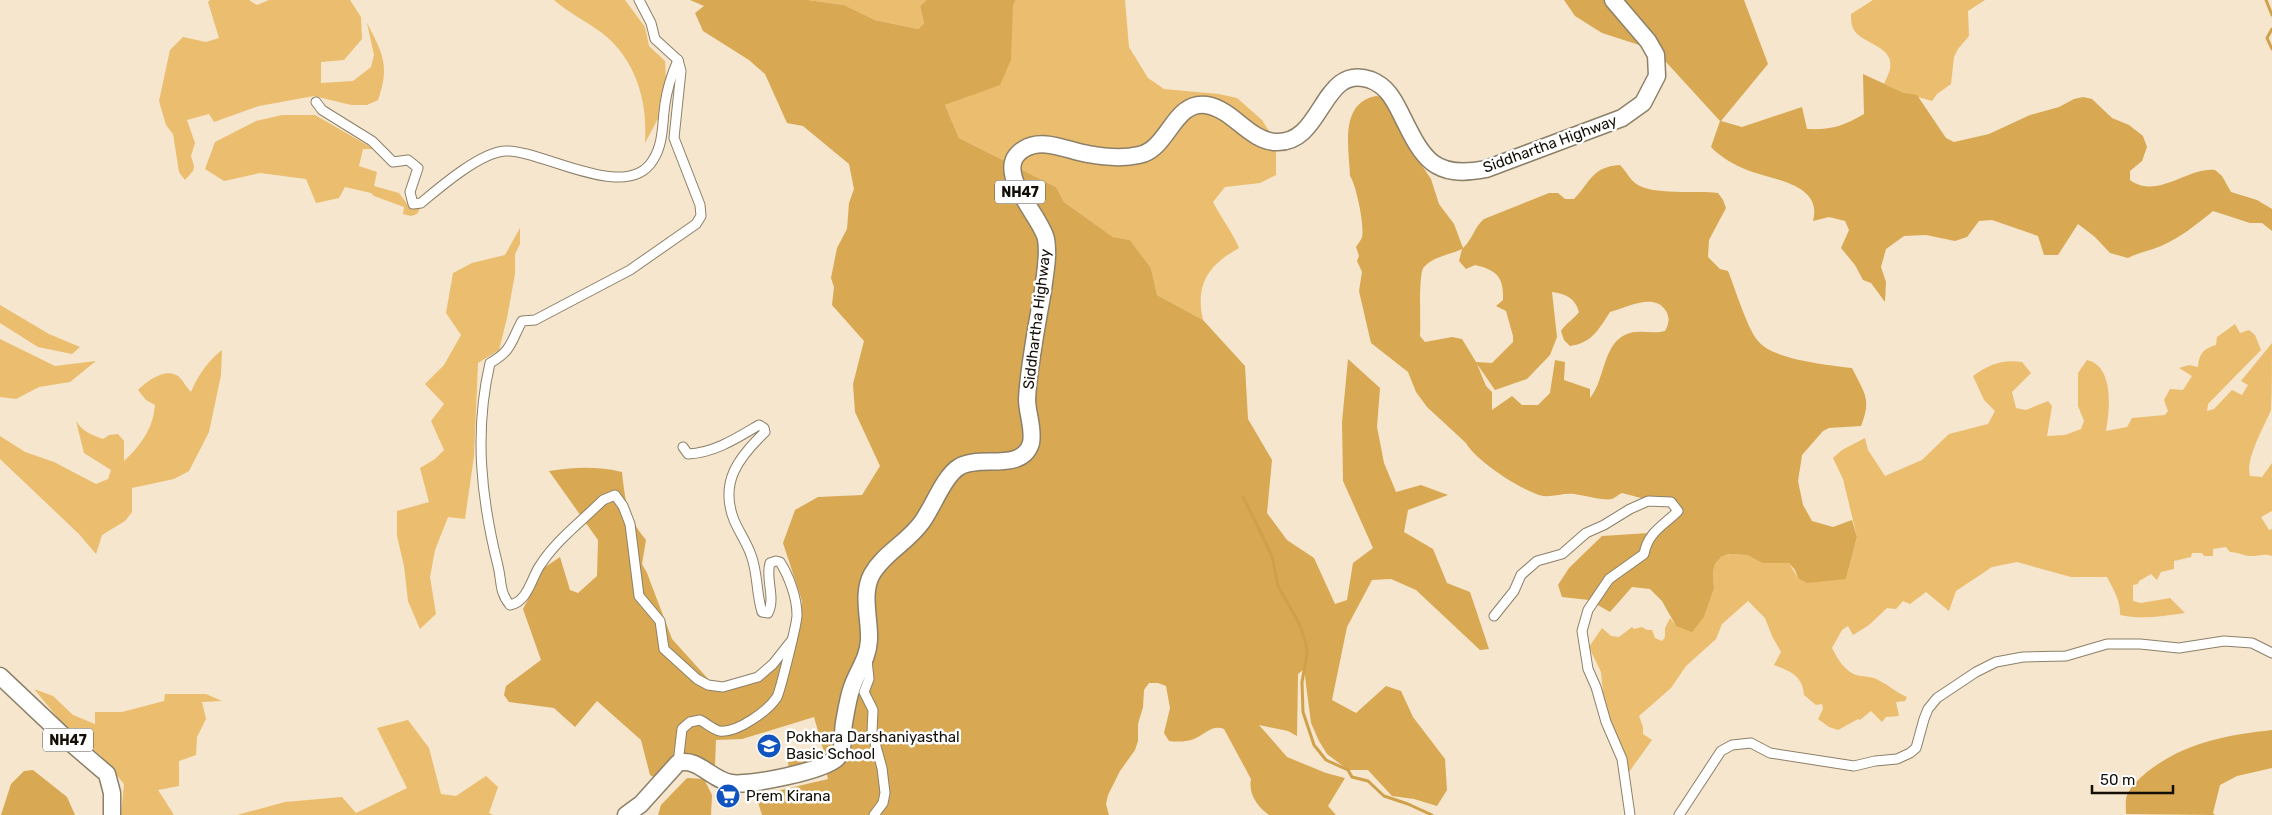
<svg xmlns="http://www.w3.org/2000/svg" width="2272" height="815" font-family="Rubik,sans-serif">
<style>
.green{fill:#ebbd6e}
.forest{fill:#d8a852;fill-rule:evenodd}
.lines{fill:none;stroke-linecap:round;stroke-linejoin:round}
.stream{stroke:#d0a14b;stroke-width:3}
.street-casing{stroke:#8d8069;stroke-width:11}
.highway-casing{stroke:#8d8069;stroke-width:19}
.street{stroke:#fff;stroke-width:9}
.highway{stroke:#fff;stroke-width:16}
.labels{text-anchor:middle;stroke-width:5;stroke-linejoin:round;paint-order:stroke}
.shield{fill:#fff;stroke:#5a5651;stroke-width:1}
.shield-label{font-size:14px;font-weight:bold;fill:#130e06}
.street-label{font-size:15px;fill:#130e06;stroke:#fff}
.poi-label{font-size:15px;fill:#130e06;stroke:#fff;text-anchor:start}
</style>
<rect width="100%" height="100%" fill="#f5e6cd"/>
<g class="green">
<path d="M 210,0 L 249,0 L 257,5 L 269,0 L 350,0 L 361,17 L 362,39 L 344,60 L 321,62 L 321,83 L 353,81 L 371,67 L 374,55 L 367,23 C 383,54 390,66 378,100 L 367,105 L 351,105 L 314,96 L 259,106 L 214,122 L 209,114 L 187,120 L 195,143 L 191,156 L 194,166 L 193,171 L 185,180 L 179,172 L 173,134 L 166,125 L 159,101 L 170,50 L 183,37 L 206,42 L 219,38 L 208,2 Z"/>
<path d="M 554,0 L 625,0 L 645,27 L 649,46 L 665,61 L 666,80 L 662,92 L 661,113 L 645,143 C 648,102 636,59 602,33 C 586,21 569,13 554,0 Z"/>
<polygon points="808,0 926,0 920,6 924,23 918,29 875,20 844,5"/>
<path d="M 1016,0 L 1125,0 L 1129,47 L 1148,78 L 1164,89 L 1219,94 L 1237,98 L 1262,120 L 1276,142 L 1276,175 L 1260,183 L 1225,187 L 1213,202 C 1221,218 1232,231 1239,248 C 1208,265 1195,285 1203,320 L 1157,295 L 1151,268 L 1130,240 L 1113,237 L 1064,202 L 1056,187 L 959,138 L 945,105 L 1000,84 L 1013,5 Z"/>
<path d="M 1873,0 L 1985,0 L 1968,11 L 1969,36 L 1958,49 L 1954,57 L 1951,84 L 1937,94 L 1932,101 L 1904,93 L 1863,74 L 1884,84 C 1886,79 1889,74 1890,69 C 1895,46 1862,44 1854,30 C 1851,25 1851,19 1851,14 Z"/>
<polygon points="282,115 315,115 374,149 363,149 359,166 377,172 374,186 399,193 411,209 421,207 417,214 411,216 403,214 404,207 374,196 371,193 345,187 339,198 316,203 306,179 260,173 224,181 205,169 215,142 256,121"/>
<polygon points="520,228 520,244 515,254 515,274 507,318 499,350 478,363 474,456 465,519 448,517 435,550 430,577 436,614 420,629 408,601 404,566 397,536 397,511 429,502 420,468 435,459 444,450 431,421 444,404 425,384 444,365 461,335 446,313 453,273 472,263 505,255"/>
<polygon points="0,305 49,334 80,347 72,354 38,347 0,323"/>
<path d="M 2235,324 L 2240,333 L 2249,330 L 2255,335 L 2261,350 L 2208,404 L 2207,411 L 2214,409 L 2232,390 L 2242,395 L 2248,385 L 2241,381 L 2272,343 C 2272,358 2272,399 2271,410 C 2264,427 2245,459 2250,476 L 2262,477 L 2272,463 L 2272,511 L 2261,517 L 2269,530 L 2272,529 L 2272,556 C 2265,553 2258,556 2251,556 C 2244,556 2238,552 2230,552 L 2226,547 L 2213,549 L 2213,556 L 2204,556 L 2202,553 L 2192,553 L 2191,557 L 2174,561 L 2174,569 L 2161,572 L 2157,580 L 2151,574 L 2139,581 L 2138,584 L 2133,585 L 2133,601 L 2141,603 L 2170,598 L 2185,613 C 2162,616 2142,620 2120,615 C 2121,601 2113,589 2107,577 L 2071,577 L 2017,562 L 1992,567 L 1956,591 L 1949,611 L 1926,592 L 1910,604 L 1903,601 L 1896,609 L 1887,608 L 1869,625 L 1853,635 L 1848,626 L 1842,630 L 1832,648 C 1838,659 1846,675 1862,676 C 1869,677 1874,677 1880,681 C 1890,686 1897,693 1907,697 L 1905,701 L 1896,702 L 1899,716 L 1886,717 L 1882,722 L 1871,711 L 1860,720 L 1858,719 L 1838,730 L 1829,727 L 1818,719 L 1823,709 L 1822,704 L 1816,705 L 1804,695 C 1803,676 1790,671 1774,665 L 1781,652 L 1772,636 L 1765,618 L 1748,601 L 1722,624 L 1716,639 L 1686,666 L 1671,688 L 1639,716 L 1643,727 L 1643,734 L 1652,740 L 1629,772 L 1625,754 L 1613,729 L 1603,694 L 1601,672 L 1589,647 L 1602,628 L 1611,636 L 1619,637 L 1632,627 L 1634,629 L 1642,627 L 1647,630 L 1652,630 L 1655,638 L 1662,641 L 1665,637 L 1665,628 L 1670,618 L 1676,626 L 1704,617 L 1714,589 L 1713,572 L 1715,564 L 1721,557 L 1730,554 L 1747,555 L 1762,563 L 1789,563 L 1798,578 L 1846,579 L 1857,537 L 1843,479 L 1833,458 L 1842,450 L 1865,438 L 1868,450 L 1885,476 L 1922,460 L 1949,434 L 1988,424 L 1995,411 L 1984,400 L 1973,376 C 1989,364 2003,359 2022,362 L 2031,373 L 2012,392 L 2016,408 L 2026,410 L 2048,401 L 2052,406 L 2047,436 L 2065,435 L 2081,429 L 2084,421 L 2078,406 L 2078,373 L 2087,360 C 2114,366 2110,409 2106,431 L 2127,427 L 2132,418 L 2165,415 L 2168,411 L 2164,400 L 2170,389 L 2183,390 L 2192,376 L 2179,368 L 2189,365 L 2198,367 C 2199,354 2203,349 2216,345 L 2217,337 Z"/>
<polygon points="0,339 55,366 96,361 70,382 39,387 16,399 0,397"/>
<path d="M 222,350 L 221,375 L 209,432 L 189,471 L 174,479 L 132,488 L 132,512 L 125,521 L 102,535 L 96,554 L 79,534 L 0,459 L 0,436 L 25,452 L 54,462 L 96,484 L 108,479 L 111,470 L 84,453 L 76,421 C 83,432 92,435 103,439 L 109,435 L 118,434 L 124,441 L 124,461 C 141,445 153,429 155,405 L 146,400 L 138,390 C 146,382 165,367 178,376 C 182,379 187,388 191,392 C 198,375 208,361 222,350 Z"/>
<polygon points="34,689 53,696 73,715 95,724 95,712 122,712 164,701 165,694 206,694 222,701 202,702 206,719 197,737 196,755 179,761 179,786 158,790 174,815 121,815 124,784 100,755 67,729"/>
<polygon points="408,720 429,748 441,794 456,796 486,776 498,787 489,813 493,815 237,815 285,802 342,797 356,813 407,788 377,728"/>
</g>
<g class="forest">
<path d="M 690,0 L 808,0 L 844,5 L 875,20 L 918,29 L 924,23 L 920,6 L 926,0 L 1016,0 L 1013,5 L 1011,60 L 1000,85 L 945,105 L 959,138 L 1056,187 L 1064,202 L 1113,237 L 1130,240 L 1151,268 L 1157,295 L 1203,320 L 1245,366 L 1248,419 L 1272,460 L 1267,513 L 1287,540 L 1314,558 L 1335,604 L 1347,600 L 1353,563 L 1373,548 L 1343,481 L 1342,422 L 1348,359 L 1380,388 L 1377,427 L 1384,463 L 1396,492 L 1421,485 L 1448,495 L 1408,510 L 1404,532 L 1433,549 L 1447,583 L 1470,592 L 1489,649 L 1480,650 L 1416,590 L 1391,579 L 1372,580 L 1347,627 L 1332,700 L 1356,713 L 1386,686 L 1401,691 L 1413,717 L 1445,759 L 1447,790 L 1437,806 L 1414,799 L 1392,796 L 1368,770 L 1348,770 L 1327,754 L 1319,741 L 1311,723 L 1304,669 L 1298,674 L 1297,736 L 1288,731 L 1259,725 L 1287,757 L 1326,773 L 1345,778 L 1328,806 L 1336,815 L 1269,815 C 1258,807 1248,794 1251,779 L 1224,729 C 1212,724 1204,735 1194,739 C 1185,742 1178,742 1169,741 L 1164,733 L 1170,708 L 1166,686 L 1158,683 L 1149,683 L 1144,690 L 1143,707 L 1138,724 L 1138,741 L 1135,750 L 1120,771 L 1108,795 L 1106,804 L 1109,815 L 762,815 L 756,796 L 828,779 L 825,766 L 789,771 L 788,762 L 824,752 L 814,717 L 742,739 L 716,740 L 715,765 L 689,761 L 659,780 L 650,775 L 641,740 L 597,701 L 575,727 L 554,708 L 509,702 L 504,695 L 506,686 L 541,660 L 523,609 L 545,567 L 560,557 L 570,590 L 578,593 L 597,576 L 598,540 L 549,471 C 573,467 598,466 622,472 C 625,500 627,517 646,540 L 642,564 L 647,573 L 672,639 L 719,691 L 760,679 L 798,637 L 802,601 L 783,543 L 795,510 L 818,497 L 862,495 L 880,466 L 855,412 L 853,384 L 864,341 L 832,305 L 834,287 L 831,278 L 837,248 L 847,229 L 849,203 L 854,189 L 849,164 L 803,126 L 787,123 L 765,74 L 749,60 L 703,31 L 695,13 L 704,6 Z"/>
<path d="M 1564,0 L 1744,0 L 1768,64 L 1721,121 L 1742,127 L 1802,107 L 1807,129 C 1832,130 1843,126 1864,114 L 1863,74 L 1904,93 L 1917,95 L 1946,138 L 1954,142 L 1989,134 L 2030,115 L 2059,107 L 2074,99 L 2083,97 L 2092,99 L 2112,118 L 2129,125 L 2143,136 L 2147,147 L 2142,161 L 2130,171 L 2130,180 C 2157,200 2188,167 2215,170 L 2222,176 L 2231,192 L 2257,200 L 2272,209 L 2272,231 L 2262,223 L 2250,223 L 2213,211 C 2196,225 2181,237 2161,246 C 2150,251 2139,252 2128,258 L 2110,253 L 2095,237 L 2078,224 L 2058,255 L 2044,255 L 2038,236 L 1992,220 L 1979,221 L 1967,237 L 1955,241 L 1926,235 L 1904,236 L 1886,249 L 1881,267 L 1886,282 L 1885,302 L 1871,283 L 1863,280 L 1855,265 L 1841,248 L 1849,230 L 1845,221 L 1829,217 L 1813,221 C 1823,183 1772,180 1747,170 C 1735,165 1720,157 1711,147 L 1720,121 L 1655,50 L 1602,33 L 1575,16 Z"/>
<path d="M 1376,96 L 1385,97 L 1392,105 L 1416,157 L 1431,179 L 1439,204 L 1454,224 L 1463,248 C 1473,239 1474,227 1484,219 L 1549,193 L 1558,193 L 1565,199 L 1574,199 C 1591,182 1591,167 1620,165 C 1626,171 1629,178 1635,183 C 1651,196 1697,190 1718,193 L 1723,200 L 1726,208 L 1709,240 L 1708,257 L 1720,269 L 1728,271 C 1735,288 1747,328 1758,341 C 1773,360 1829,365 1852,368 C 1864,393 1872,398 1861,426 L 1829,428 L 1823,431 L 1802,455 L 1798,481 L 1803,505 L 1812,521 L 1833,527 L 1852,520 L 1857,537 L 1846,579 L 1807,583 L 1798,578 L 1795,570 L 1789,563 L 1762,563 L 1747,555 L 1729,554 L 1721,557 L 1715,564 L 1713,572 L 1714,589 L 1704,617 L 1692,632 L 1676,626 L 1662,601 L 1650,589 L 1632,587 L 1610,612 L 1589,600 L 1562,597 L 1558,585 L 1569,568 L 1602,536 L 1649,533 L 1673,512 L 1679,503 L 1665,497 L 1645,499 L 1622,493 C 1619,494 1615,498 1612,499 C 1604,501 1583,495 1574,494 C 1564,493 1553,497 1543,496 C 1523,492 1475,460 1466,443 L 1427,407 L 1416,392 L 1408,372 L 1371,343 L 1359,291 L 1362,272 L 1357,261 L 1359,256 L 1356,247 C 1358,244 1361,240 1362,237 C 1365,227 1356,184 1350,176 C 1349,148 1339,103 1376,96 ZM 1462,249 L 1459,261 L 1466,269 L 1475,265 C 1496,270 1504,276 1503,300 L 1496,306 L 1506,311 L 1513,336 L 1513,342 L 1492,363 L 1476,362 L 1462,339 L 1452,337 L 1425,342 L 1420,336 C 1421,323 1418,273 1424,267 C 1434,256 1450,255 1462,249 ZM 1552,292 C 1566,294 1575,298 1579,312 C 1574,319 1566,323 1561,331 L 1564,340 L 1570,346 C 1592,343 1599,329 1610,312 C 1627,307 1655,292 1666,311 C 1670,318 1669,324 1665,331 C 1654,334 1642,330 1630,333 C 1602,341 1606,379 1590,398 L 1590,389 L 1564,380 L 1565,362 L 1555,360 L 1550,393 L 1538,405 L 1522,405 L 1512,396 L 1492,410 L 1492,392 L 1486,386 L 1477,364 L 1495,390 L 1527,379 L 1550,355 L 1557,337 Z"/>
<path d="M 2272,730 L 2272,768 L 2237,776 L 2220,785 L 2213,813 L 2215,815 L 2126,814 C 2126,809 2125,800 2127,795 C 2131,786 2139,779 2147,772 C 2184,743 2226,735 2272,730 Z"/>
<polygon points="33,770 67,797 75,815 1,815 11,784 24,771"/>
<polygon points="687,778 704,779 712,795 711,815 658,815 661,805"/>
</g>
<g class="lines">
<g class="stream">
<polyline points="2266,0 2272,15"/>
<polyline points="2272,29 2267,38 2272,49"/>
<polyline points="1243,497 1272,556 1278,586 1300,625 1306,644 1307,654 1302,682 1303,712 1314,745 1326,760 1348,770 1352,777 1368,781 1384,796 1408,804 1432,815"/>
</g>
<defs>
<g id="street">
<path d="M 639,0 L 651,23 L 655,39 L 678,60 L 681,71 L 674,138 L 700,205 L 701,216 L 696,224 L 630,270 L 535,320 L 522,321 C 511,341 512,351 490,363 C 474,432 481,498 498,566 C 502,582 499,592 510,605 C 527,602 531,580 539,567 C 556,540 581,522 603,500 L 615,495 L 623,506 L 630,524 L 639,596 L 660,621 L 664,649 L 697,679 L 708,685 L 723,687 L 758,677 L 773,664 L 792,640"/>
<path d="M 316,102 L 322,110 L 372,141 L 393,162 L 408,160 L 418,168 L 410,192 L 413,204 L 421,203 C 440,187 481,152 505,151 C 541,149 627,204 653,160 C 664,143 662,123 665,104 C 667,89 672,74 678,60"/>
<path d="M 1494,616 L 1514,591 L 1521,575 L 1537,561 L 1562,554 L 1586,533 L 1604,525 L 1630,509 L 1648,501 L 1671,502 L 1678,511 C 1663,526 1648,532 1644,554 L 1609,579 L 1588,610 L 1582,631 L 1588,669 L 1596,687 L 1606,722 L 1622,759 L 1630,815"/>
<polyline points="867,660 869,679 864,692 873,710 872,732 882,768 885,793 883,803 874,815"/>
<path d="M 678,763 L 682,729 L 690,722 L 700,720 C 706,723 714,730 720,731 C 737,733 768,711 777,697 C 780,691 797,624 797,615 C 797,598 789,576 780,562 L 776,561 L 770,563 C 765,579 776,597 768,613 L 762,612 C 756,593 758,573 751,555 C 747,543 739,532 734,520 C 719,482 739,457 765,432 L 764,428 L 759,425 C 737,438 714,453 688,454 L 683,447"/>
<polyline points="1679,815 1721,751 1732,745 1751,743 1770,753 1854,766 1875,761 1897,759 1910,753 1916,748 1924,719 1928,709 1937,698 1976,672 1996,662 2023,657 2066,656 2107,644 2140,644 2179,648 2224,641 2252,643 2272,653"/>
</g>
<g id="highway">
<polyline points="0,676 72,744 107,774 112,793 112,815"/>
<path d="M 626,815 L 641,804 L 678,763 C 698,757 711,780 731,783 C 749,786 824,771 837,758 C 845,750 842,734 844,723 C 846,712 848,698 852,687 C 858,670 868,659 869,640 C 870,619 861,594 872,574 C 884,553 908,542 922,522 C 933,507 944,476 959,467 C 979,454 1022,473 1031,443 C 1034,429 1027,413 1027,399 C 1029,363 1037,326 1043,290 C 1045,274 1049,255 1046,239 C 1041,215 990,170 1024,149 C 1043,137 1068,151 1088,154 C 1104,157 1122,159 1139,155 C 1169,149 1173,101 1206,105 C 1233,109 1249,141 1276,142 C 1324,144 1321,62 1371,80 C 1386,86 1393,98 1400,112 C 1422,156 1431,180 1486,169 L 1622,118 L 1643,103 L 1657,76 L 1656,55 L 1648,41 L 1613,0"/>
</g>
</defs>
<use href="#street" class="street-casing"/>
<use href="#highway" class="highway-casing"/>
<use href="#street" class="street"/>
<use href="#highway" class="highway"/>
</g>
<defs>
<symbol id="school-disc" viewBox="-11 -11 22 22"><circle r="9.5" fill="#1154bf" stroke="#fff"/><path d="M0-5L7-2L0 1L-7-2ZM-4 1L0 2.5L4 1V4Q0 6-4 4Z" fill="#fff"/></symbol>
<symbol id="supermarket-disc" viewBox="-11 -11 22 22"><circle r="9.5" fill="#1154bf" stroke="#fff"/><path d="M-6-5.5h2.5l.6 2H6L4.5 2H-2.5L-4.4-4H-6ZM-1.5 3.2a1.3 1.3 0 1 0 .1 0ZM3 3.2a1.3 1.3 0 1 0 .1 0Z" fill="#fff"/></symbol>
</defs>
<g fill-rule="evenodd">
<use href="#school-disc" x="755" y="732" width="28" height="28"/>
<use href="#supermarket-disc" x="714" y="782" width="28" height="28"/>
</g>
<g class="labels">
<g class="shield">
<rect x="995" y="180.5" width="50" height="23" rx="4"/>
<rect x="43" y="728.5" width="50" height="23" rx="4"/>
</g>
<g class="shield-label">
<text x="1020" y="197">NH47</text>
<text x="68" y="745">NH47</text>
</g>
<g class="street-label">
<text transform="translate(1550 144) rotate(-20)" y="5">Siddhartha Highway</text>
<text transform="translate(1037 319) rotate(-83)" y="5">Siddhartha Highway</text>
</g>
<g class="poi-label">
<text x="786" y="742">Pokhara Darshaniyasthal<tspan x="786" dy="17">Basic School</tspan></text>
<text x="746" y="801">Prem Kirana</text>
</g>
</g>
<path d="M2092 785v8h81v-8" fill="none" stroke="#130e06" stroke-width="2.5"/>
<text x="2100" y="785" font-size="15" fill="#130e06" stroke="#ffffff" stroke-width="4" paint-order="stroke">50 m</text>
</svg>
